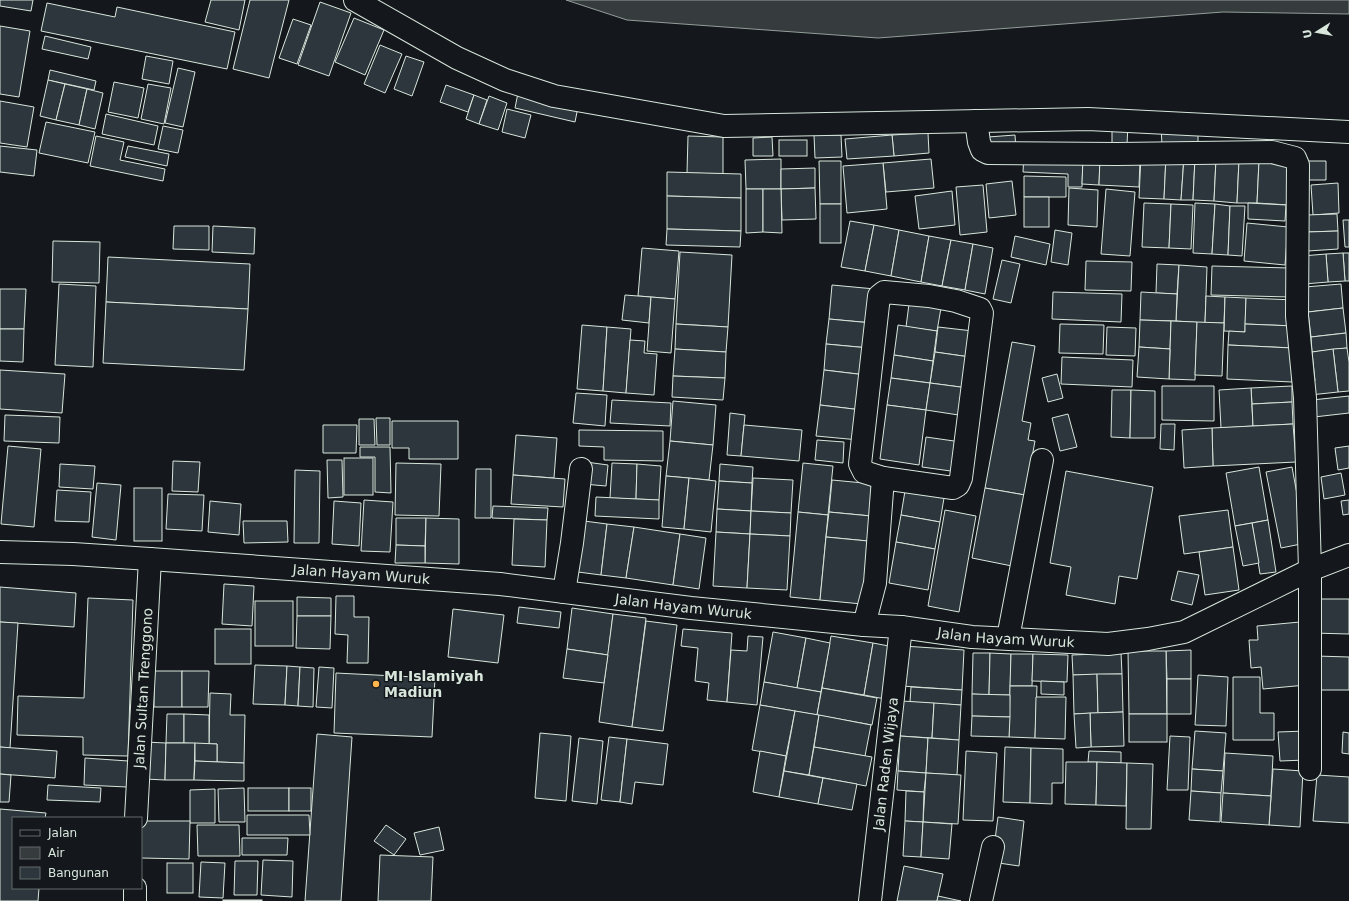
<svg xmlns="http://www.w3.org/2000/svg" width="1349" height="901" font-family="'DejaVu Sans',sans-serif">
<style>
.water{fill:#363b3e;stroke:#939e99}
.building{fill:#2c363c;stroke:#d8e6dc}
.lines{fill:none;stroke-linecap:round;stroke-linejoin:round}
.minor-casing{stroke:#d8e6dc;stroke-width:24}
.major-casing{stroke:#d8e6dc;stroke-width:24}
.minor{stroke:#14181c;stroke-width:22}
.major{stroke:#14181c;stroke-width:22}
.poi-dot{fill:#ffb74d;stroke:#14181c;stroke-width:1.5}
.labels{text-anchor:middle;stroke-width:3;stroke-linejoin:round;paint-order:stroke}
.street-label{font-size:14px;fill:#d8e6dc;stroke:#14181c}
.poi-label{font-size:14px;font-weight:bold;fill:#d8e6dc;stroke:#14181c;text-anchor:start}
</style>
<rect width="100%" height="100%" fill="#14181c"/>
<polygon class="water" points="566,0 1349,0 1349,14 1223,12 878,38 627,20"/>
<g class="building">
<polygon points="0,0 33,0 31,11 0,6"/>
<polygon points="211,0 245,0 239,30 205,22"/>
<polygon points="250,0 289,0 269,78 233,69"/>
<polygon points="320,2 351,13 329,76 298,65"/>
<polygon points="47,3 115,17 117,7 235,32 227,69 41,31"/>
<polygon points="354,18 384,30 365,75 335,62"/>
<polygon points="293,19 311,25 297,64 279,58"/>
<polygon points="0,26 30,31 19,97 0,94"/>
<polygon points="45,36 91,47 88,59 42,49"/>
<polygon points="380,45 402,54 385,93 364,84"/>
<polygon points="146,56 173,61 169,84 142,79"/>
<polygon points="406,56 424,62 412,96 394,89"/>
<polygon points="178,68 195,72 183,127 165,123"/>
<polygon points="50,70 96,81 94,90 48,80"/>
<polygon points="48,80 65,84 56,120 40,116"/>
<polygon points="114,82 144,88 138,118 108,112"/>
<polygon points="65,84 87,89 79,125 56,120"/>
<polygon points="148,84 171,88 164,124 141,119"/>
<polygon points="446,85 474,95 468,112 440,102"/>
<polygon points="87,89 103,93 95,129 79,125"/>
<polygon points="518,93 578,107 575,122 515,108"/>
<polygon points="474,95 487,100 479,124 466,119"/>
<polygon points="489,96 507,103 498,130 479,124"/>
<polygon points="0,101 34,107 27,147 0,143"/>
<polygon points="507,109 531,115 525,138 502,132"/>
<polygon points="106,114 158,126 154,145 102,134"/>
<polygon points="46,122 95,132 88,163 39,153"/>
<polygon points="1112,123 1128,123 1127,145 1112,144"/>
<polygon points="163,126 183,130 178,153 158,149"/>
<polygon points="1161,127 1198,127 1198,145 1162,145"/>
<polygon points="928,133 929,153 894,156 892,135"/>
<polygon points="814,135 841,135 842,157 815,158"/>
<polygon points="892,135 894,156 847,159 845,139"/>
<polygon points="1015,135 1016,150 989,152 988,137"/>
<polygon points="96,136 124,142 120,160 165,169 163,181 90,166"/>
<polygon points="688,136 723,137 723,174 687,173"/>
<polygon points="772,137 773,156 753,156 753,138"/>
<rect x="779" y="140" width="28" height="16"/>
<polygon points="0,146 37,150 34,176 0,172"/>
<polygon points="128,146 169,154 167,166 125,157"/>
<polygon points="1024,154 1083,157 1082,187 1068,187 1068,174 1023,172"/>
<polygon points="1141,155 1166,156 1164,199 1139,198"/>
<polygon points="1166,156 1184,157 1181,200 1164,199"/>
<polygon points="1083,157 1100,158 1099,185 1082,184"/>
<polygon points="1184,157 1195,158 1193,200 1181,200"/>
<polygon points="1100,158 1140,160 1139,187 1099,185"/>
<polygon points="1195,158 1216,159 1214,201 1193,200"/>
<polygon points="781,159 781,189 746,189 745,160"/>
<polygon points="931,159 934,188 886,192 883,163"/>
<polygon points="1216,159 1239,160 1237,203 1214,201"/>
<polygon points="1239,160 1259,161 1257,203 1237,203"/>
<polygon points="819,161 841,161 841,204 820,204"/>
<polygon points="1259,161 1291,162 1289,205 1257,203"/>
<polygon points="1307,161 1326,161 1326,180 1308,180"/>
<polygon points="883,163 887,209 847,213 843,166"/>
<polygon points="815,168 815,188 781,189 781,169"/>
<polygon points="667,172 741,174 741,198 667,196"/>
<polygon points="1024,176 1066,177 1066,197 1024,197"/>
<polygon points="1012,181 1016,215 989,218 986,184"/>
<polygon points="1338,183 1339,213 1313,215 1311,185"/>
<polygon points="983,185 987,232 960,235 956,187"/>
<polygon points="815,188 816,219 782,220 781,189"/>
<polygon points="1069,188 1098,190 1097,227 1068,225"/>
<polygon points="746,189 763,189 763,232 746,233"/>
<polygon points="763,189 781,189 782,233 763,232"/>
<polygon points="1106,189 1135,192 1130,256 1101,254"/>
<polygon points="952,191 955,225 919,229 915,196"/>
<polygon points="667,196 741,198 741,231 667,229"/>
<rect x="1024" y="197" width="25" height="30"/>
<polygon points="1144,203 1171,204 1169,248 1142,247"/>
<polygon points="1195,203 1215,204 1212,254 1193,253"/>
<polygon points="1248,203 1286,205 1285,221 1248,219"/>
<rect x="820" y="204" width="21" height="39"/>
<polygon points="1171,204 1193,205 1191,249 1169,248"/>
<polygon points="1215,204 1230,206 1228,255 1212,254"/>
<polygon points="1230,206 1245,206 1242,256 1228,255"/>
<polygon points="1337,214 1338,231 1307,232 1306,215"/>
<polygon points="1343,220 1349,220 1349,247 1345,247"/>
<polygon points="850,221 874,225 865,271 841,267"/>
<polygon points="1247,223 1288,227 1285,265 1244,261"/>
<polygon points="874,225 899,230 891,276 865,271"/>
<polygon points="174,226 209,226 209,250 173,249"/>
<polygon points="213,226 255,228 254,254 212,252"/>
<polygon points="667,229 741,231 740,247 666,245"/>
<polygon points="899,230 929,236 921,282 891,276"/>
<polygon points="1055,230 1072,233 1068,265 1051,262"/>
<polygon points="1338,231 1338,249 1308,251 1307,232"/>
<polygon points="929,236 951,240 942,286 921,282"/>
<polygon points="1015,236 1050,244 1046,265 1011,257"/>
<polygon points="951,240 973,244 965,290 942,286"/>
<polygon points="53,241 100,242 99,283 52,282"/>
<polygon points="973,244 993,248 985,294 965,290"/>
<polygon points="642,248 679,251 675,299 638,296"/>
<polygon points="680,252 732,255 728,327 676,324"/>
<polygon points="1343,253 1349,253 1349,281 1345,281"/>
<polygon points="1343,253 1345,281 1328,282 1326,254"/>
<polygon points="1326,254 1328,282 1304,284 1302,256"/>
<polygon points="108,257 250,264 248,309 106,302"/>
<polygon points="1002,260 1020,264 1011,303 993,299"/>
<polygon points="1086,261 1132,262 1131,291 1085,290"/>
<polygon points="1157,264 1179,265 1177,294 1156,293"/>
<polygon points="1179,265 1207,267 1205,323 1176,321"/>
<polygon points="1212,266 1290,268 1290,297 1211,295"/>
<polygon points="59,284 96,286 93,367 55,365"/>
<polygon points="1341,284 1343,308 1308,312 1305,287"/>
<polygon points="832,285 875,289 872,323 829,319"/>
<polygon points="0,289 26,289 24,329 0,329"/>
<polygon points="1053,292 1122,294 1121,322 1052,319"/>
<polygon points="1141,292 1177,294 1176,321 1140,320"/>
<polygon points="625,295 651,297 649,323 622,320"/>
<polygon points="1206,296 1225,297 1224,323 1205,323"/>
<polygon points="651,297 675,299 671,353 647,351"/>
<polygon points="1225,297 1246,298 1245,332 1224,331"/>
<polygon points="1246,298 1295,300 1294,326 1245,324"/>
<polygon points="106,302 248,309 244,370 103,363"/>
<polygon points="909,304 941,308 937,331 906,327"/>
<polygon points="1343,308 1346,333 1311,337 1308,312"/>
<polygon points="829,319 872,323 869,348 826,344"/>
<polygon points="1140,320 1171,321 1170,349 1139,347"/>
<polygon points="1171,321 1197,322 1195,380 1169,379"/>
<polygon points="1197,322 1224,323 1222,376 1195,375"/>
<polygon points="676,324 728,327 726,352 675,349"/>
<polygon points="1060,324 1104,325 1103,354 1059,353"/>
<polygon points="1245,324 1294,326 1293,348 1228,345 1229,331 1245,332"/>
<polygon points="582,325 607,327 603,391 577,389"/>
<polygon points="898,325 937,331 933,361 894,355"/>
<polygon points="607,327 631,329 626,393 603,391"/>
<polygon points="938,327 973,331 970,357 935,352"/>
<polygon points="1107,327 1136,328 1135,356 1106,355"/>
<polygon points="0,329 24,329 23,362 0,361"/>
<polygon points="1346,333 1347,348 1312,352 1311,337"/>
<polygon points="630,340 645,341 644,353 657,354 654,395 626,393"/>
<polygon points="1012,342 1035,346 1022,421 1031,423 1028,440 1035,441 1025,495 985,488"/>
<polygon points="826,344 869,348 866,375 824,370"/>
<polygon points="1228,345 1293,348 1292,382 1227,379"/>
<polygon points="1139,347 1170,349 1169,379 1137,377"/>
<polygon points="1347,348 1349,362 1349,391 1338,392 1333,349"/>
<polygon points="675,349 726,352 725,378 673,376"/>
<polygon points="1333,349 1338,392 1310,395 1308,382 1315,381 1312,352"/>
<polygon points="935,352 970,357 968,388 930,383"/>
<polygon points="894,355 933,361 930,383 891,378"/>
<polygon points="1062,357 1133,360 1132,387 1061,384"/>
<polygon points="0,370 65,374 62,413 0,409"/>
<polygon points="824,370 866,375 862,410 820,405"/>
<polygon points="1057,374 1063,398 1048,402 1042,378"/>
<polygon points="673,376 725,378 723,400 672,397"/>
<polygon points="891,378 930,383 926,410 887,405"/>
<polygon points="930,383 968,388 965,416 926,410"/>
<polygon points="1162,386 1214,386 1214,421 1162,420"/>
<polygon points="1292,386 1292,402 1252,404 1251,388"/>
<polygon points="1251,388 1253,426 1221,428 1219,390"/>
<polygon points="1112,390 1131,390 1130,438 1111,437"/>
<polygon points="1131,390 1155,391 1155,438 1130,438"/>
<polygon points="576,393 607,395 605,426 573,423"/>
<polygon points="1349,396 1349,413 1314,417 1312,400"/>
<polygon points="612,400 671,403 670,426 610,423"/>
<polygon points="673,401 716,405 713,445 670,441"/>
<polygon points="1292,402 1293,424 1253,426 1252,404"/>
<polygon points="820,405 862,410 859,440 816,436"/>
<polygon points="887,405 926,410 919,465 880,459"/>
<polygon points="730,413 745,415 741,456 727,455"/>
<polygon points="1068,414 1077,447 1060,451 1052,418"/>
<polygon points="5,415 60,417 59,443 4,441"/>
<polygon points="376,418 390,418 390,445 377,445"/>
<polygon points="359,419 374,419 375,445 359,445"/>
<polygon points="392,421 458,421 458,459 409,459 409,448 392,448"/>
<polygon points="1161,424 1175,424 1174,450 1160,449"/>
<polygon points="1293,424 1296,462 1213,466 1212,428"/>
<polygon points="323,425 357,425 356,453 323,453"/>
<polygon points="744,425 802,430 799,461 741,456"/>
<polygon points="1212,428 1213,466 1184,468 1182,430"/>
<polygon points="579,430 663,431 663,461 604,460 604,447 579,446"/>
<polygon points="516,435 557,438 554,478 513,475"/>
<polygon points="926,437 961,442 958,472 922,467"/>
<polygon points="817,440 844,442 843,463 815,460"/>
<polygon points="670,441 713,445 709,480 666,476"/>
<polygon points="8,446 41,449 34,527 1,524"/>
<polygon points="1349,446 1349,468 1338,470 1335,448"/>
<polygon points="360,447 390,447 391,493 375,492 375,457 360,457"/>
<rect x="344" y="458" width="29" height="37"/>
<polygon points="327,460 342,460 343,497 328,498"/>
<polygon points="173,461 200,462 198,492 172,491"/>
<polygon points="586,462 608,465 606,486 583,484"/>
<polygon points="396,463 441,464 439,516 395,515"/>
<polygon points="612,463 637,464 636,499 610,498"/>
<polygon points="803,463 833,466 828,515 798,512"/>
<polygon points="60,464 95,466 93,489 59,487"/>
<polygon points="637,464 661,466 659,500 636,499"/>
<polygon points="720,464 753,467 752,483 719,481"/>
<polygon points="1259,467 1268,520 1235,526 1226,473"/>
<polygon points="1292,467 1306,543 1281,548 1266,472"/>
<polygon points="476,469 491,469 491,518 475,518"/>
<polygon points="295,470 320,471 319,543 294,543"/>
<polygon points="1066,471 1153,487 1137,579 1119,576 1115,604 1066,595 1071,567 1050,563"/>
<polygon points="1341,473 1345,495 1324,499 1321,477"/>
<polygon points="513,475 565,479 563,507 511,504"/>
<polygon points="666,476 689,478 684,529 662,527"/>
<polygon points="689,478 716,481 711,532 684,529"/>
<polygon points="753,478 793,480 791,513 751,511"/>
<polygon points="832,480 874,484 871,516 829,512"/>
<polygon points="719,481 752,483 751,511 717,509"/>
<polygon points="97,483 121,485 116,540 92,537"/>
<polygon points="906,485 945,492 940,522 901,515"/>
<rect x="134" y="488" width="28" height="53"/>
<polygon points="985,488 1025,495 1012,566 972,558"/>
<polygon points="57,490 91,492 89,522 55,521"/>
<polygon points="168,494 204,495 202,531 166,529"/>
<polygon points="596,497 659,500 659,519 595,516"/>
<polygon points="364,500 393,502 390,552 361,551"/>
<polygon points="1349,500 1349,514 1343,515 1341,501"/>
<polygon points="210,501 241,504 239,535 208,532"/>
<polygon points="334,501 361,503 359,546 332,544"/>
<polygon points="493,506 548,508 547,520 492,518"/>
<polygon points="717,509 751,511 750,534 716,532"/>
<polygon points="945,510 976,516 959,612 928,606"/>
<polygon points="1228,510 1233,547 1184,554 1179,516"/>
<polygon points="751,511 791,513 790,536 750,534"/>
<polygon points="798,512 828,515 820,600 790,597"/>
<polygon points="829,512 871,516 868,541 826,537"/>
<polygon points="901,515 940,522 935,549 896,542"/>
<polygon points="396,518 426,518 425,546 396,545"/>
<polygon points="426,518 459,519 459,564 425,563"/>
<polygon points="514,519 547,520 545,567 512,565"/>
<polygon points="1268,520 1276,572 1260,574 1252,523"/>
<polygon points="243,521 287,521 288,542 244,543"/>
<polygon points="584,521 607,524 601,575 578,572"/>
<polygon points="1252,523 1259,563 1243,566 1235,526"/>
<polygon points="607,524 634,527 626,578 601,575"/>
<polygon points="634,527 680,534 673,585 626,578"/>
<polygon points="716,532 750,534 747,588 713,586"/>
<polygon points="680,534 706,538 699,589 673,585"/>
<polygon points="750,534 790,536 787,590 747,588"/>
<polygon points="826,537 868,541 862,604 820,600"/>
<polygon points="896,542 935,549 928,590 889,583"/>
<polygon points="396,545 425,546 425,563 395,563"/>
<polygon points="1233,547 1239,590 1205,595 1199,552"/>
<polygon points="1178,571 1199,575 1192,605 1171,600"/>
<polygon points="224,584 254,586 252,626 222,624"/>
<polygon points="0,587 76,593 74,627 0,622"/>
<polygon points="336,596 354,596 354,617 369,617 368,663 347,663 348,635 335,634"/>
<polygon points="297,597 331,598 331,616 297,616"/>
<polygon points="88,598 133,600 128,756 83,755 83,737 17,735 18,696 84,698"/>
<polygon points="1312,599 1349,599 1349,634 1312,633"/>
<rect x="255" y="601" width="38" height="45"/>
<polygon points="519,607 561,612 559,628 517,623"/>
<polygon points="572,608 613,614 608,655 567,649"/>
<polygon points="453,609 504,615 498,663 448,657"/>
<polygon points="613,614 646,618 632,727 599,722"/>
<polygon points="297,616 331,616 330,649 296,648"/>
<polygon points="646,621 677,625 663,731 632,727"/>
<polygon points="0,622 18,623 10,748 0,747"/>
<polygon points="1300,622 1306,685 1263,689 1261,667 1251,668 1249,640 1258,640 1257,626"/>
<rect x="215" y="629" width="36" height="35"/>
<polygon points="683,629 732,633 727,702 707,700 709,683 695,681 698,648 681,646"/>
<polygon points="773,632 806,638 797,688 764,682"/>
<polygon points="748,636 763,637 757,705 727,702 731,650 747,651"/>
<polygon points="831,636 873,643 864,695 822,688"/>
<polygon points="806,638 830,643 821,692 797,688"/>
<polygon points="873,643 894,647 885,699 864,695"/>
<polygon points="903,646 964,650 962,690 901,686"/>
<polygon points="567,649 608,655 604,683 563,678"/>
<polygon points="1191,650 1191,679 1167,679 1166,651"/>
<polygon points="1128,651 1166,651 1167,714 1129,714"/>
<polygon points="973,653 990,653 989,695 972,694"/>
<polygon points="990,653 1011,654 1010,695 989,695"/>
<polygon points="1121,653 1122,674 1073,675 1072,655"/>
<polygon points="1011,654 1033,654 1032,686 1010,686"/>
<polygon points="1033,654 1068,655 1067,682 1032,681"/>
<polygon points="1316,656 1349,657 1349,690 1315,690"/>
<polygon points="255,665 287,666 285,705 253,704"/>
<polygon points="287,666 300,667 298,706 285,705"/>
<polygon points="300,667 314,668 313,707 298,706"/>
<polygon points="319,667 334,668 332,708 316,707"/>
<rect x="154" y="671" width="28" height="36"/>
<polygon points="182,671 209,671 208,707 182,707"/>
<polygon points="336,673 435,678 432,737 334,733"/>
<polygon points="1097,674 1098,713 1074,714 1073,675"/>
<polygon points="1097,674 1122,674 1123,712 1098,713"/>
<polygon points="1198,675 1228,677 1226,726 1195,725"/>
<polygon points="1233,677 1260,677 1260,713 1274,713 1274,740 1233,740"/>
<rect x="1167" y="679" width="24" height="35"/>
<polygon points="1041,681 1064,682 1064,695 1041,694"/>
<polygon points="764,682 821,692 817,715 760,705"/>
<polygon points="1010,686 1037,686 1035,738 1009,737"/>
<polygon points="911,687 962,690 961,705 910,702"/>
<polygon points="822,688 877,698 872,725 817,715"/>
<polygon points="210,693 231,694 230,715 245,715 244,763 217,762 217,744 209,744"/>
<polygon points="972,694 1010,695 1010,717 972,716"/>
<polygon points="1036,697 1066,697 1065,739 1035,738"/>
<polygon points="902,701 934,703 932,738 900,736"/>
<polygon points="934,703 961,705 959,740 932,738"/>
<polygon points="760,705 795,711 786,756 752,750"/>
<polygon points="795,711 819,715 809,775 784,771"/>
<polygon points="1123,712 1124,746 1091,747 1090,713"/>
<polygon points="1090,713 1091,747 1076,748 1074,714"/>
<polygon points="167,714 184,714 184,743 166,743"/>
<polygon points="184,714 209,715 209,744 184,743"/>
<rect x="1129" y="714" width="38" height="28"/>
<polygon points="819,715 871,725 865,756 814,747"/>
<polygon points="972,716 1010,717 1009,737 971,736"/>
<polygon points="1195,731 1226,733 1223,771 1192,769"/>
<polygon points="1306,731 1306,760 1280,761 1278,732"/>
<polygon points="1343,732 1349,733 1349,754 1342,753"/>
<polygon points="540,733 571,736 566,801 535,798"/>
<polygon points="317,734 352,737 341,901 305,901"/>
<polygon points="900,736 928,738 926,773 898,771"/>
<polygon points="1170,736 1190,737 1188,790 1167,790"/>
<polygon points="609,737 627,739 620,802 601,800"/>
<polygon points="579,738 603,741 597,804 572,801"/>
<polygon points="928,738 959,740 957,775 926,773"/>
<polygon points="627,739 668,744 663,785 635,782 632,804 620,802"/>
<polygon points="145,742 166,743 165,780 145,779"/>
<polygon points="166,743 195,743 194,780 165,780"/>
<polygon points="195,743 217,744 217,762 195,761"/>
<polygon points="0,747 57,751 55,778 0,774"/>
<polygon points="814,747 872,757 866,786 809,775"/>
<polygon points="1005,747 1031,748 1030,803 1003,802"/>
<polygon points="1031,748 1063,749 1063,783 1052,783 1052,804 1030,803"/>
<polygon points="760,751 786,756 779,797 753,792"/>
<polygon points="966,751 997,753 993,821 963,820"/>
<polygon points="1089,751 1121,752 1121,763 1088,762"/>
<polygon points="1225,753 1273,756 1271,796 1223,793"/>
<polygon points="85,758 128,761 127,787 84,785"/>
<polygon points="195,761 244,763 244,781 194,780"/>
<polygon points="1066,762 1097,762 1096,805 1065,804"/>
<polygon points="1097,762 1127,763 1126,806 1096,805"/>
<polygon points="1127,763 1153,764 1151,829 1126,829"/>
<polygon points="1192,769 1223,771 1221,793 1191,791"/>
<polygon points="1273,769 1303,771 1300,827 1269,825"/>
<polygon points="784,771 823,778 818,804 779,797"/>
<polygon points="898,771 926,773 924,792 897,790"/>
<polygon points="926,773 961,775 958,824 923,822"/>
<polygon points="0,774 11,775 9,802 0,802"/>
<polygon points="1317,775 1349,777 1349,823 1313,821"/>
<polygon points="823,778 857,784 852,810 818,804"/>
<polygon points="48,785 101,788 100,802 47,800"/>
<polygon points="244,788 245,822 219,822 218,789"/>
<rect x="248" y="788" width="41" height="23"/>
<rect x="289" y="788" width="22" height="23"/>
<polygon points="215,789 215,823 190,823 190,790"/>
<polygon points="906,791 924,792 923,822 905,821"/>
<polygon points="1191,791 1221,793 1220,822 1189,820"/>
<polygon points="1223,793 1271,796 1269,825 1221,822"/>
<polygon points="0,809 46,813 45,818 13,818 13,888 39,888 38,901 0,901"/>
<polygon points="247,815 309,815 310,835 247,835"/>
<polygon points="998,817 1024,821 1019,866 992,862"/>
<polygon points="141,821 190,821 189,859 141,858"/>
<polygon points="905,821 923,822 921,857 903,856"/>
<polygon points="923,822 952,824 949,859 921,857"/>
<polygon points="197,825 239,825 240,856 198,856"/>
<polygon points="386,825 406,839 394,855 374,841"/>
<polygon points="439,827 444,850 420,855 414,833"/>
<polygon points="242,838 288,838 287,855 242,855"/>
<polygon points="380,855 433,857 431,901 378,901"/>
<polygon points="263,860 293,861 292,897 261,895"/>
<polygon points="235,861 258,861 257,895 234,895"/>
<polygon points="201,862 225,863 223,898 199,897"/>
<rect x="167" y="863" width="26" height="30"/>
<polygon points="904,866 943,874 937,901 897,901"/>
<polygon points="938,896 961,901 937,901"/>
<rect x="223" y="900" width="39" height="1"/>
</g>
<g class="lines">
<defs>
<g id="minor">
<polyline points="355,0 457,58 505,80 554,96 724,126 1088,119 1349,132"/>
<polyline points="976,121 979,142 982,150 988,153 1117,154 1272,152 1295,158 1298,165 1297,316 1305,398 1310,570 1310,769"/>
<polygon points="884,292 929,296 956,301 980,309 982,313 961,478 958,485 953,488 883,478 864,472 860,464 879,296"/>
<polyline points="564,592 572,543 581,469"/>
<polyline points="864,625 875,583 883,478"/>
<polyline points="1008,638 1042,460"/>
<path id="s1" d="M 136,818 L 150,559"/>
<polyline points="135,901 135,888"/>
<path id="s2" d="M 870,901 L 901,627"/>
<polyline points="981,901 993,847"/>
</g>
<g id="major">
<path id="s3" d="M 0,552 L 73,554 L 150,559 L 500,584 L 691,608 L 864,625 L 901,627 L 972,637 L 1108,644 L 1148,639 L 1184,632 L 1310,570 L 1349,555"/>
</g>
</defs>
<use href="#minor" class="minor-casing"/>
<use href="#major" class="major-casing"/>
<use href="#minor" class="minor"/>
<use href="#major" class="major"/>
</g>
<circle class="poi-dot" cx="376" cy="684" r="4"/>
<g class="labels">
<g class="street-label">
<text dy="5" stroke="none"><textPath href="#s3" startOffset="362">Jalan Hayam Wuruk</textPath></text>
<text dy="5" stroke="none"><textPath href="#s3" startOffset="686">Jalan Hayam Wuruk</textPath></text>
<text dy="5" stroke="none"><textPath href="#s3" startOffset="1010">Jalan Hayam Wuruk</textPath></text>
<text dy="5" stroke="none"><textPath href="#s1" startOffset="130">Jalan Sultan Trenggono</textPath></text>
<text dy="5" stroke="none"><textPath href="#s2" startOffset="138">Jalan Raden Wijaya</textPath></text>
</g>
<g class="poi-label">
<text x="384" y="681">MI Islamiyah<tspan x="384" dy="16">Madiun</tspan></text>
</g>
</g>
<rect x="12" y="817" width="130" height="72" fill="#14181c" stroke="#626a69"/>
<rect x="20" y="830" width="20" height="6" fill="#14181c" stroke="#626a69"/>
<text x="48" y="837" font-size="12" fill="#d8e6dc">Jalan</text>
<rect x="20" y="847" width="20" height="12" fill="#363b3e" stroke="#626a69"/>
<text x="48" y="857" font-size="12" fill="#d8e6dc">Air</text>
<rect x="20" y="867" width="20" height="12" fill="#2c363c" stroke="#626a69"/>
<text x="48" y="877" font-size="12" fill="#d8e6dc">Bangunan</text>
<g transform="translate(1317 32) rotate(259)" stroke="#14181c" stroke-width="3" paint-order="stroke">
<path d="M0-3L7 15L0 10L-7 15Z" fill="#d8e6dc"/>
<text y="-6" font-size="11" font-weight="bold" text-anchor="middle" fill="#d8e6dc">U</text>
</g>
</svg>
